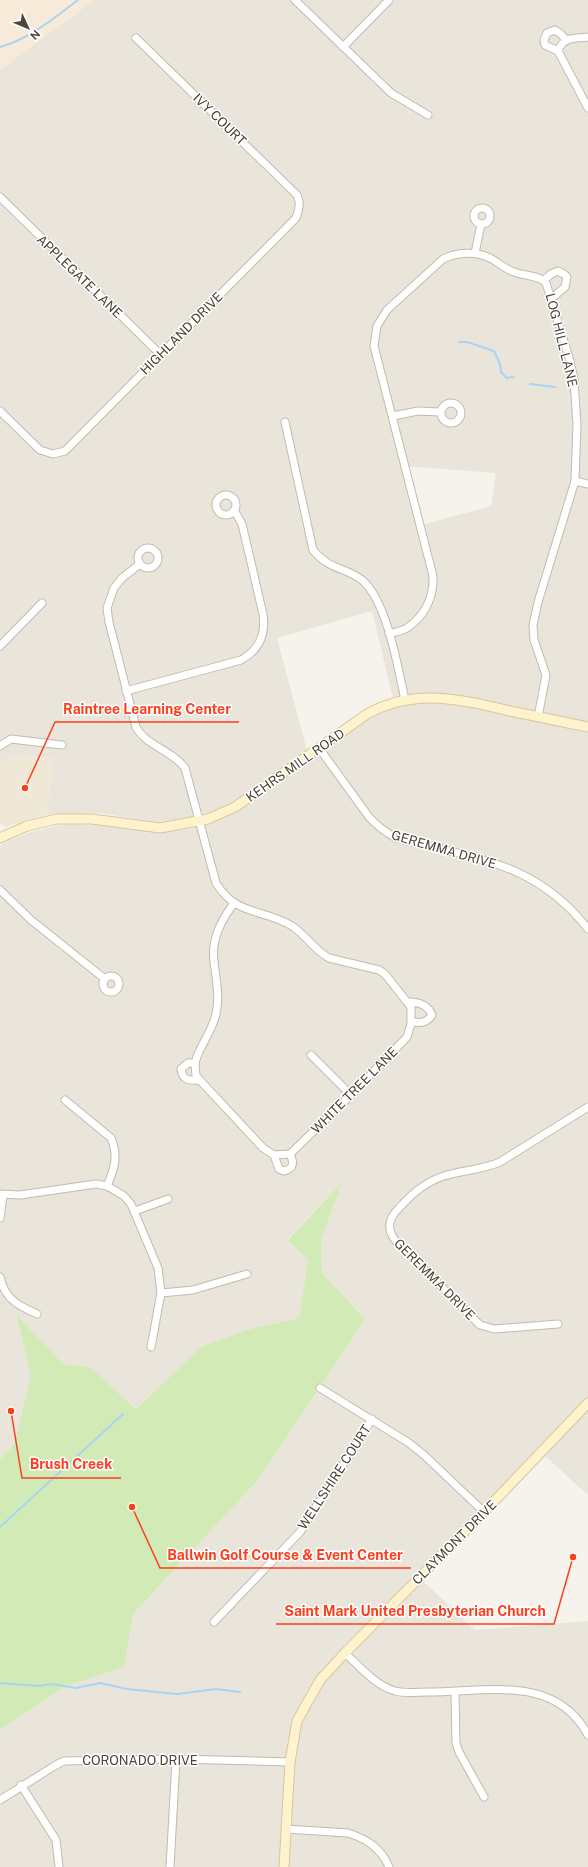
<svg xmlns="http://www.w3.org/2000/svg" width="588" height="1867" font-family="'Public Sans',sans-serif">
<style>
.residential{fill:#eae5da;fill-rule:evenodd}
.commercial{fill:#f7ead8}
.education{fill:#efe8d6}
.green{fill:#d2eab5}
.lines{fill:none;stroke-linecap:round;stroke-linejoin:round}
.stream{stroke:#a9d4f2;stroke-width:2}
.street-casing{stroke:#c2bbae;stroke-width:9}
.secondary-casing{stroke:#d6c79b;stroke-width:11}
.street{stroke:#fff;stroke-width:7}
.secondary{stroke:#fff3cd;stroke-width:9}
.labels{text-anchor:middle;stroke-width:3;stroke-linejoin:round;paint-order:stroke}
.street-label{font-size:13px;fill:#4b4439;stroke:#fff}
.leader{fill:none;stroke:#fc3f1d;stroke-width:1.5}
.callout-dot{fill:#fc3f1d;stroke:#fff;stroke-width:1.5}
.callout-label{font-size:14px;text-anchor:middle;font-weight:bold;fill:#fc3f1d;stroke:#fff;stroke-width:3;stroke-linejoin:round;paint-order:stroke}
</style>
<rect width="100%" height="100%" fill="#f6f3ec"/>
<g class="residential">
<path d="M 94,0 L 588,0 L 588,722 L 443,693 L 419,694 L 393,698 L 372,611 L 277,638 L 307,751 L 255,790 L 229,805 L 209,813 L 178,820 L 156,822 L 100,813 L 47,815 L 53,758 L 13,755 L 0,761 L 0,70 ZM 402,466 L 496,473 L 491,506 L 418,526 Z"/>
<polygon points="422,701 453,703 588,730 588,1495 545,1456 422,1580 475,1630 588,1621 588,1867 0,1867 0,1730 64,1687 124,1667 133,1614 258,1480 365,1319 322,1273 321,1240 341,1183 288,1239 308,1260 299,1318 246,1330 201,1347 136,1409 90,1367 63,1364 16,1316 31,1376 14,1445 0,1459 0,845 30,832 66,824 108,825 170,830 188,829 214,821 237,810 255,798 368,719 388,709 403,704"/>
</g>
<polygon class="commercial" points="0,0 94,0 0,70"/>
<polygon class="education" points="13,755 54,758 47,815 6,827 0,824 0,761"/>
<polygon class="green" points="342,1182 321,1240 322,1273 365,1319 258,1480 133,1614 124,1667 64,1687 0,1730 0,1459 14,1445 31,1376 16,1315 63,1364 90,1367 136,1409 201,1347 246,1330 299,1318 308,1260 288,1240"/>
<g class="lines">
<g class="stream">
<path d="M 0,47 C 29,39 54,18 78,0"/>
<polyline points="459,342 467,342 494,351 500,364 501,372 507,378 514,377"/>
<polyline points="530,384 555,387"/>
<polyline points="0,1527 123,1414"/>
<polyline points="0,1683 39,1686 51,1684 76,1688 100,1683 127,1689 177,1694 216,1689 240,1692"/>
</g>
<defs>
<g id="street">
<polyline points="295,0 391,93 428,115"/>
<polyline points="343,47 389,0"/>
<polyline points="558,51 588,108"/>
<polyline points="558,51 545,45 544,40 547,33 555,30 561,34 566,40"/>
<path d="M 558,51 C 564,36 574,39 588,37"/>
<polyline points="0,197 160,354"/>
<circle cx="482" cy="216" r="8"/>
<polyline points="475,253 481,224"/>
<polyline points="544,280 551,274 558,271 564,274 567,277 565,287 552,298"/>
<circle cx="451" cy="413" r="10"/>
<path d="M 0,411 L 40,450 L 53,454 L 65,451 L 296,218 C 299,209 301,204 297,195 L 136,38"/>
<polyline points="393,416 418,411 440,412"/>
<path d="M 285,422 L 313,550 C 329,570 345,567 362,580 C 387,601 398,668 405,700"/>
<polyline points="575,481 588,484"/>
<circle cx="226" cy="505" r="10"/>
<circle cx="148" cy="558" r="10"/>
<path d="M 140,564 L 122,578 L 114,588 L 107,608 L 109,622 L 136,727 C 146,746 172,750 185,768 L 216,883 C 237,917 263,908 292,926 C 306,935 314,950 329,958 L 379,970 L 385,974 L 411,1007 L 411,1024 L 407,1037 L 351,1095 L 290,1154 L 274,1155 L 263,1148 L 196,1076 C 196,1073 195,1068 195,1064 C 196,1052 213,1030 216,1014 C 220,996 216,979 214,962 C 211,939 221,921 234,903"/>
<path d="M 389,634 C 395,632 402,631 407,628 C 425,616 434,597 433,576 L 374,346 L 377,326 L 387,310 L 443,259 C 457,252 476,251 490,258 C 499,263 505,269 514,272 C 524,276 539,275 546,283 L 570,361 L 574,380 L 577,424 L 575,481 L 538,602 L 533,625 L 534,640 L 546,675 L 538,717"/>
<polyline points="0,646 42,603"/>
<path d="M 126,691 L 241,660 C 259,650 266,634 263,614 L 242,524 L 234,510"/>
<polyline points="0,746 11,739 62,745"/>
<path d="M 319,748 L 369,817 C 377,826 385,832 396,838 C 473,859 534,860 588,929"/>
<polyline points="0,890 31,920 105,979"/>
<circle cx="111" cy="984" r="8"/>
<path d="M 409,1002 C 419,1002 428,1005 432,1015 C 427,1023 421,1023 412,1022"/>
<polyline points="311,1055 351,1095"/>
<path d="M 195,1063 L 188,1063 L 181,1069 C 182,1080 189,1081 199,1080"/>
<path d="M 65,1100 L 111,1138 C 119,1156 114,1170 107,1186"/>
<path d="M 274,1155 L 279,1169 L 284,1171 C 294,1169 294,1162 290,1154"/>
<polyline points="0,1194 20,1195 96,1184 107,1186 114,1190 124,1196 131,1204 158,1268 161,1293 151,1347"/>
<polyline points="135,1211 168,1199"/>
<polyline points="0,1218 3,1195"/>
<path d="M 0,1277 C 5,1299 17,1305 37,1314"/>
<polyline points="161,1293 193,1290 247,1274"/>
<path d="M 558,1324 L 494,1329 L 480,1325 L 395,1240 C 386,1228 389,1218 399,1208 C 412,1194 425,1182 444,1176 C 462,1170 482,1170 500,1162 L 588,1107"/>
<polyline points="320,1388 409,1443 424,1455 484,1512"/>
<polyline points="214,1622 300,1532 372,1419"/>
<path d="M 345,1653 C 360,1667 375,1685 395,1691 C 406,1694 418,1692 429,1692 C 487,1692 555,1674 588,1735"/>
<polyline points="455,1692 456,1743 459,1752 484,1797"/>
<polyline points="21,1785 56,1840 59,1867"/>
<polyline points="0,1800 56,1765 64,1761 176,1759 290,1762"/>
<path d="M 286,1829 L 348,1833 C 367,1839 381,1848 389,1867"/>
<polyline points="170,1867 176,1759"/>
</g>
<g id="secondary">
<path d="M 0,838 L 27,826 L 57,819 L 92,819 L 160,828 L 208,819 L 235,807 L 367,714 C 415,688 460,699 510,711 C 536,716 562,722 588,727"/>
<polyline points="284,1867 290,1762 297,1721 320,1680 345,1653 484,1512 588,1403"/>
</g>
</defs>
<use href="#street" class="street-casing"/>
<use href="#secondary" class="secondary-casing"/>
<use href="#street" class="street"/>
<use href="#secondary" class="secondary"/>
</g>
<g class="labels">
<g class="street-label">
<text transform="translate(220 119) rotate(44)" y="5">IVY COURT</text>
<text transform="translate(80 276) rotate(44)" y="5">APPLEGATE LANE</text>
<text transform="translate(181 333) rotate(-45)" y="5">HIGHLAND DRIVE</text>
<text transform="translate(562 340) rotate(76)" y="5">LOG HILL LANE</text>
<text transform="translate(295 765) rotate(-35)" y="5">KEHRS MILL ROAD</text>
<text transform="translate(444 849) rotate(16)" y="5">GEREMMA DRIVE</text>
<text transform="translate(354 1090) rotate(-45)" y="5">WHITE TREE LANE</text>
<text transform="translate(435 1279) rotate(45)" y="5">GEREMMA DRIVE</text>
<text transform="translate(334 1477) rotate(-57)" y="5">WELLSHIRE COURT</text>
<text transform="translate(454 1542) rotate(-45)" y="5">CLAYMONT DRIVE</text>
<text x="140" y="1765">CORONADO DRIVE</text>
</g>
</g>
<path class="leader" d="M25 788L55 722H239M11 1411L22 1478H121M132 1507L160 1568H411M573 1557L554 1624H276"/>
<g class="callout-dot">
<circle cx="25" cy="788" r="4"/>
<circle cx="11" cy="1411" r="4"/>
<circle cx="132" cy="1507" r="4"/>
<circle cx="573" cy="1557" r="4"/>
</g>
<g class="callout-label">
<text x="147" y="714">Raintree Learning Center</text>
<text x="71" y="1469">Brush Creek</text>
<text x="285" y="1560">Ballwin Golf Course &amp; Event Center</text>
<text x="415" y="1616">Saint Mark United Presbyterian Church</text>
</g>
<g transform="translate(28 28) rotate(134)" stroke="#ffffff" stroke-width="3" paint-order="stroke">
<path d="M0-3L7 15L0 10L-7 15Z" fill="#4b4439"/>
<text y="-6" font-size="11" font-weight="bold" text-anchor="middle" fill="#4b4439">N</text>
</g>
</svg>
